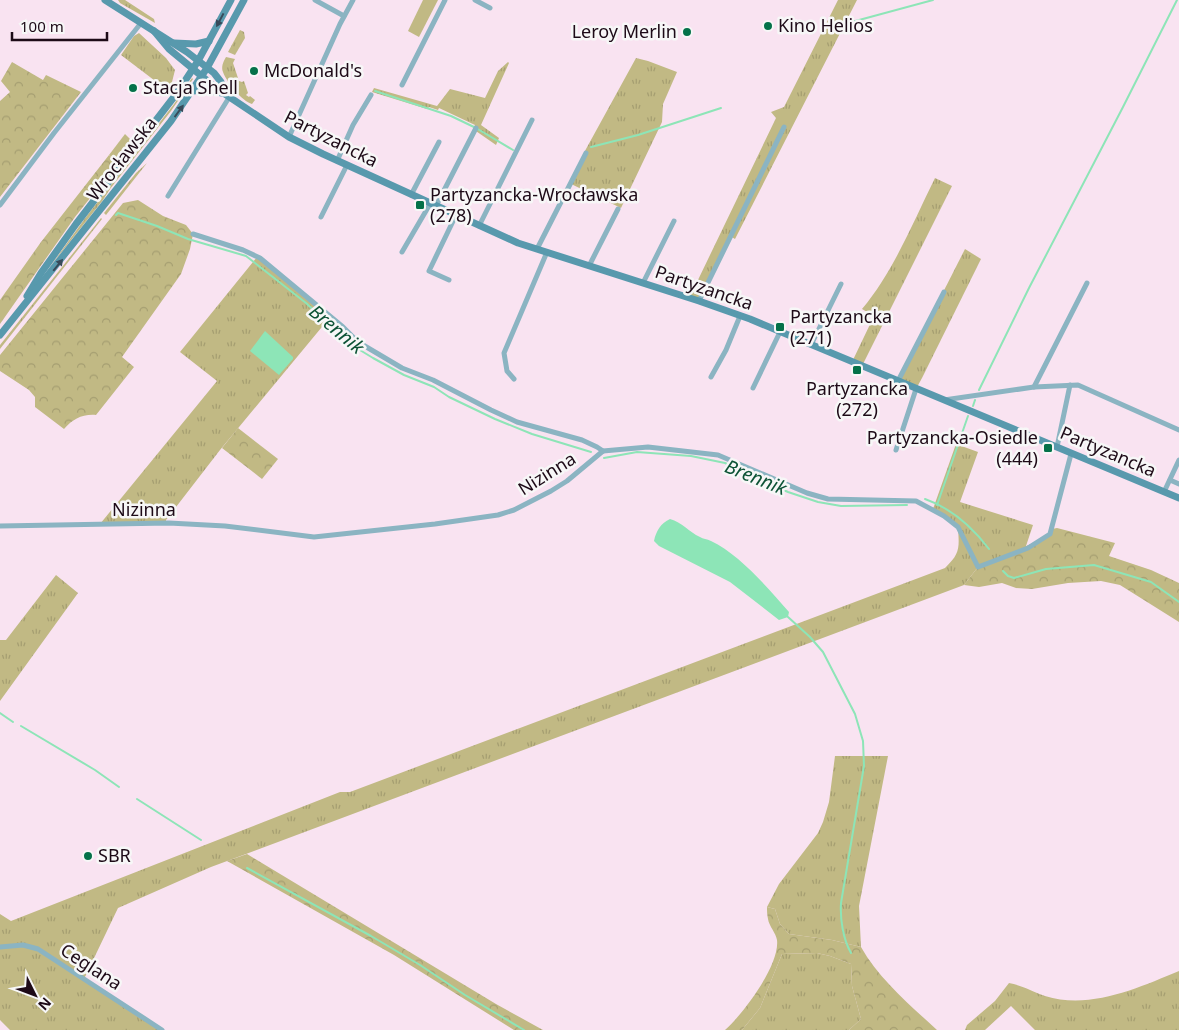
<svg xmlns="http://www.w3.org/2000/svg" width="1179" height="1030" font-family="'Noto Sans',sans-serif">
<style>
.grass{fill:url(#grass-tufts)}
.forest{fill:url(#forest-crowns)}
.park{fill:#c1b984}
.water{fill:#8de5b7}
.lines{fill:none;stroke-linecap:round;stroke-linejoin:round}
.stream{stroke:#8de5b7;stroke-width:2}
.minor{stroke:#8bb4c2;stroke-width:5}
.secondary{stroke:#5899ad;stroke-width:7}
.oneway{fill:#384a5a}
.poi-dot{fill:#047149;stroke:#f7f7f7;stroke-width:2}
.labels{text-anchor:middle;stroke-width:5;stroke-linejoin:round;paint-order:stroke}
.poi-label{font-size:18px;fill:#1d0a17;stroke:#f7f7f7;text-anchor:start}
.street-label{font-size:18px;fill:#1d0a17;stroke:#f7f7f7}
.water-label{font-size:19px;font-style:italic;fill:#0d5336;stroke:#f7f7f7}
</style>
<defs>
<pattern id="grass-tufts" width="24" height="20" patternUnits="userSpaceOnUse" patternTransform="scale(1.25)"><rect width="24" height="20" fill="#c1b984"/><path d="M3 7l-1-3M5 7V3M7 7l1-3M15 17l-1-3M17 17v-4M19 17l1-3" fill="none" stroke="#a59e71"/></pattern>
<pattern id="forest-crowns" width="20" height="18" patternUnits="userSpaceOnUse" patternTransform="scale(1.25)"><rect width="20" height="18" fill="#c1b984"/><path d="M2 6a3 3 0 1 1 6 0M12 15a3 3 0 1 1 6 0" fill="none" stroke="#a59e71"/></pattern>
</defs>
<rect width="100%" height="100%" fill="#f9e3f1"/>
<g class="grass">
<polygon points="118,0 125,0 154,19 155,23 120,3"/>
<polygon points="838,0 857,0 735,239 730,236 699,301 687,297 697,282 776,118 771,112 784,107"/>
<polygon points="240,30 244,32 245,38 235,55 228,52"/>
<polygon points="139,33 166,58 175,70 172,82 177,84 171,93 121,55 134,36"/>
<path d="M 226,57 L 235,59 L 233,63 L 239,81 L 242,82 L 244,81 L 248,93 L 246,95 L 249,97 L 250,96 L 255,100 L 252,104 C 242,101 227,83 223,72 C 221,67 223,62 226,57 Z"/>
<polygon points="636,58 648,61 677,72 663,104 662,122 621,208 569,183 586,149"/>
<polygon points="508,62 509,63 481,125 499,138 496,145 473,129 475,125 439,108 438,110 429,107 427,109 372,92 374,88 437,106 450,89 485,98 498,71"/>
<polygon points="192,78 193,79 171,111 110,189 103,200 49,268 86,217 174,104"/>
<polygon points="125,134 131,140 130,148 118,163 109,155"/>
<polygon points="147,163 106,215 104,213 136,173"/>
<path d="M 935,178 L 952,186 L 862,366 L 852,362 L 874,316 L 862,309 C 894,271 913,222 935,178 Z"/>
<polygon points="101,218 102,219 0,349 0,345"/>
<polygon points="965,249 981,259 922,378 916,389 898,381"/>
<polygon points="257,257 331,316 220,450 166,520 166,523 100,524 217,381 180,352"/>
<path d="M 956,444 L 978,452 L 960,502 L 1033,525 L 1025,549 L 978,567 L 964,585 L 211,867 L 118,908 L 84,979 L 162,1030 L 10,1030 L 0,1020 L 0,914 L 11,921 L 340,792 L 350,792 L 945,568 C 961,553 959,547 958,527 L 933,509 Z"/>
<polygon points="56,575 78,593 0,701 0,640 6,640"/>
<polygon points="835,756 888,756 859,906 861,947 832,940 789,934 780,924 775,909 767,907 779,884 818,833 823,822 829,802"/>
<polygon points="817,953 830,956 851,964 852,986 861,1019 849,1030 742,1030 760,1008 782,954"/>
<path d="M 1179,971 L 1179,1030 L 1035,1030 L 1011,1006 L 985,1030 L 965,1030 L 967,1025 L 995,1001 L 1009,983 C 1024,986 1031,991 1045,996 C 1090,1010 1138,988 1179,971 Z"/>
</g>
<g class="forest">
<polygon points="12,62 43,80 46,75 81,92 0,197 0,101 10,92 1,81"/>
<polygon points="109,155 118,163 75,217 0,324 0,300 41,242"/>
<path d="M 138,200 L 163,216 L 186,225 L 193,234 L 190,249 L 181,274 L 122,357 L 134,367 L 96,415 C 82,414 73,419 64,429 L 35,407 L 35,397 L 29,390 L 0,371 L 0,355 L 123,203 Z"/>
<polygon points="238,428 278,459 262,479 222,448"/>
<polygon points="1057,528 1115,543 1109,556 1151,570 1179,583 1179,622 1120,585 1101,581 1068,583 1032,589 1016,588 1002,583 979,587 964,585 978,567 1047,537 1052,529"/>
<polygon points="247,854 496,1004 543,1030 514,1030 394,955 227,861"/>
<path d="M 767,907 L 775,909 L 780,924 L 789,934 L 832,940 L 861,947 C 879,979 910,1005 937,1030 L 849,1030 L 861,1019 L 852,986 L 851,964 L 830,956 L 817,953 L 782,954 L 760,1008 L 742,1030 L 725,1030 C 743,1014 780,965 777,940 C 776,933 769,926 768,919 C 767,915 767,910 767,907 Z"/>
</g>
<polygon class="park" points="423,0 438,0 419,37 408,31"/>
<g class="water">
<polygon points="265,331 293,357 293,359 279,375 250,351"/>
<path d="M 670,519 C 682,522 689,532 700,537 C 703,539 707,539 711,541 C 739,554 768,588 789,612 L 788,617 L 779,620 L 730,582 L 659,546 L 654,541 C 656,531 661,523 670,519 Z"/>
</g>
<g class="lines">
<g class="stream">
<polyline points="848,23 933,0"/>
<polyline points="375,91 451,116 476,128 513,150"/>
<polyline points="591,147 638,135 721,108"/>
<polyline points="116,215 118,213 157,226 188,239 246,256 306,303 350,344 373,358 404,375 434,387 449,397 495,419 532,434 591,452"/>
<polyline points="979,390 1029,288 1123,107 1177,0"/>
<polyline points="973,406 975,400"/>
<polyline points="604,458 637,452 691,456 725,463 788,492 818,502 841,506 907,505"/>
<path d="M 925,499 C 951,508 973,528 989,549"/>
<polyline points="937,505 968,416"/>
<polyline points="1003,571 1008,576 1014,578 1046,569 1094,565 1151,582 1179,602"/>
<path d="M 788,617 L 810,637 L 823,652 L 855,714 L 863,741 L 864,766 L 841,903 C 840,919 843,939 851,953"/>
<polyline points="0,713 13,722"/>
<polyline points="21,726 95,770 119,787"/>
<polyline points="137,799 201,840"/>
<polyline points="247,868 371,936 420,965 465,995 524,1030"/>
</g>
<g class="minor">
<polyline points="315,0 344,16"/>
<polyline points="475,0 490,8"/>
<polyline points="402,85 445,0"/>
<polyline points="289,137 340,24 353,0"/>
<polyline points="337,161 353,125 371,95"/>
<polyline points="411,195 439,142"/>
<polyline points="168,196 230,96"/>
<polyline points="0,205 54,133 141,23"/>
<polyline points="436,206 476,128"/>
<polyline points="321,217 347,165"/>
<polyline points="479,226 532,120"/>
<polyline points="193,234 243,250 260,258 343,327 358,342 402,368 433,380 491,410 517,422 582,440 597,447 603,451"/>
<polyline points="537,249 586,153"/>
<polyline points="402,252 430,204"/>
<polyline points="589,266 618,209"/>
<polyline points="449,280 429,271 456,215"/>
<polyline points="643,283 674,221"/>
<polyline points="699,301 784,127"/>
<polyline points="811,345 841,284"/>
<polyline points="711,377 726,350 740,316"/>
<polyline points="514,379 507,371 504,353 547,252"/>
<polyline points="898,381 944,292"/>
<polyline points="1034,387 1087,283"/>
<polyline points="753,388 780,332"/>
<polyline points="944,400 1034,387 1078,385 1179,430"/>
<polyline points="1057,447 1070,385"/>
<polyline points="896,450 916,389"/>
<polyline points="1170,480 1179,484"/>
<polyline points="1164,492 1179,460"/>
<polyline points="0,526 169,523 225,526 314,537 435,524 498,515 514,510 551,491 567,481 603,451 648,447 718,455 807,493 828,499 916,501 944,516 958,527 978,567 1028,548 1050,534 1071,454"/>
<polyline points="0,947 23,945 38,949 162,1030"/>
</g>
<g class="secondary">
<polyline points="105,0 187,52 214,73 221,82 227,94"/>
<polyline points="154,31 169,49 216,88 289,137 323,154 518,243 699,301 750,319 1179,498"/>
<polyline points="174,43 196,44 209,41"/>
<polyline points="193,91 204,90 222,93"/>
<polyline points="27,296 41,273 76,224 177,93 198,61 231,0"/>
<polyline points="0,335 171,121 207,68 244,0"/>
</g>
</g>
<defs><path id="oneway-solid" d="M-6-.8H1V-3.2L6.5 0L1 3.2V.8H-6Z" transform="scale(1.25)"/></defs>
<g class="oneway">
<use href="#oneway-solid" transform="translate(220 20) rotate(118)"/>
<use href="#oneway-solid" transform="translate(179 111) rotate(-54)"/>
<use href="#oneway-solid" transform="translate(58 265) rotate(-51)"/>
</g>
<g class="poi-dot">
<circle cx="768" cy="26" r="5"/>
<circle cx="687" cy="32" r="5"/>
<circle cx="254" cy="71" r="5"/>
<circle cx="133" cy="88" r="5"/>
<rect x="415" y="200" width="10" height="10" rx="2.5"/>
<rect x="775" y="322" width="10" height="10" rx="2.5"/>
<rect x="852" y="365" width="10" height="10" rx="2.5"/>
<rect x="1043" y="443" width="10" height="10" rx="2.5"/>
<circle cx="88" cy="856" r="5"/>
</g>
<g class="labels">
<g class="poi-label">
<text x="778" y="32">Kino Helios</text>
<text x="677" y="38" text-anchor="end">Leroy Merlin</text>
<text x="264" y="77">McDonald's</text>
<text x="143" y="94">Stacja Shell</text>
<text x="430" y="201">Partyzancka-Wrocławska<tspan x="430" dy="21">(278)</tspan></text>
<text x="790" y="323">Partyzancka<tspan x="790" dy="21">(271)</tspan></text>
<text x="857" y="395" text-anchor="middle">Partyzancka<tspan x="857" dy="21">(272)</tspan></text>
<text x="1038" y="444" text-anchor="end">Partyzancka-Osiedle<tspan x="1038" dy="21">(444)</tspan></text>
<text x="98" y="862">SBR</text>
</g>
<g class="street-label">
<text transform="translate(331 139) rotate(27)" y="6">Partyzancka</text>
<text transform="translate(122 159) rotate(-52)" y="6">Wrocławska</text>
<text transform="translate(704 288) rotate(19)" y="6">Partyzancka</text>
<text transform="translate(1108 452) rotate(23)" y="6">Partyzancka</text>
<text transform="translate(547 474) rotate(-32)" y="6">Nizinna</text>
<text x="144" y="516">Nizinna</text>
<text transform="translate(91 967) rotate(33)" y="6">Ceglana</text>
</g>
<g class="water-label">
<text transform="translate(337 329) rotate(40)" y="7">Brennik</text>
<text transform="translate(756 477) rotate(22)" y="7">Brennik</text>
</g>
</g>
<g transform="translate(35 995) rotate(132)" stroke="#f7f7f7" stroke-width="4" paint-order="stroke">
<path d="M0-4L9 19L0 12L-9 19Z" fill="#1d0a17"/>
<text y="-8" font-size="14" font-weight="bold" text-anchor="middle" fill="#1d0a17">N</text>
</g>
<path d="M12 32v8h95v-8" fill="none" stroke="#1d0a17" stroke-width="2.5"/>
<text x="20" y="32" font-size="15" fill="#1d0a17" stroke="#f7f7f7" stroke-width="4" paint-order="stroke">100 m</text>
</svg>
